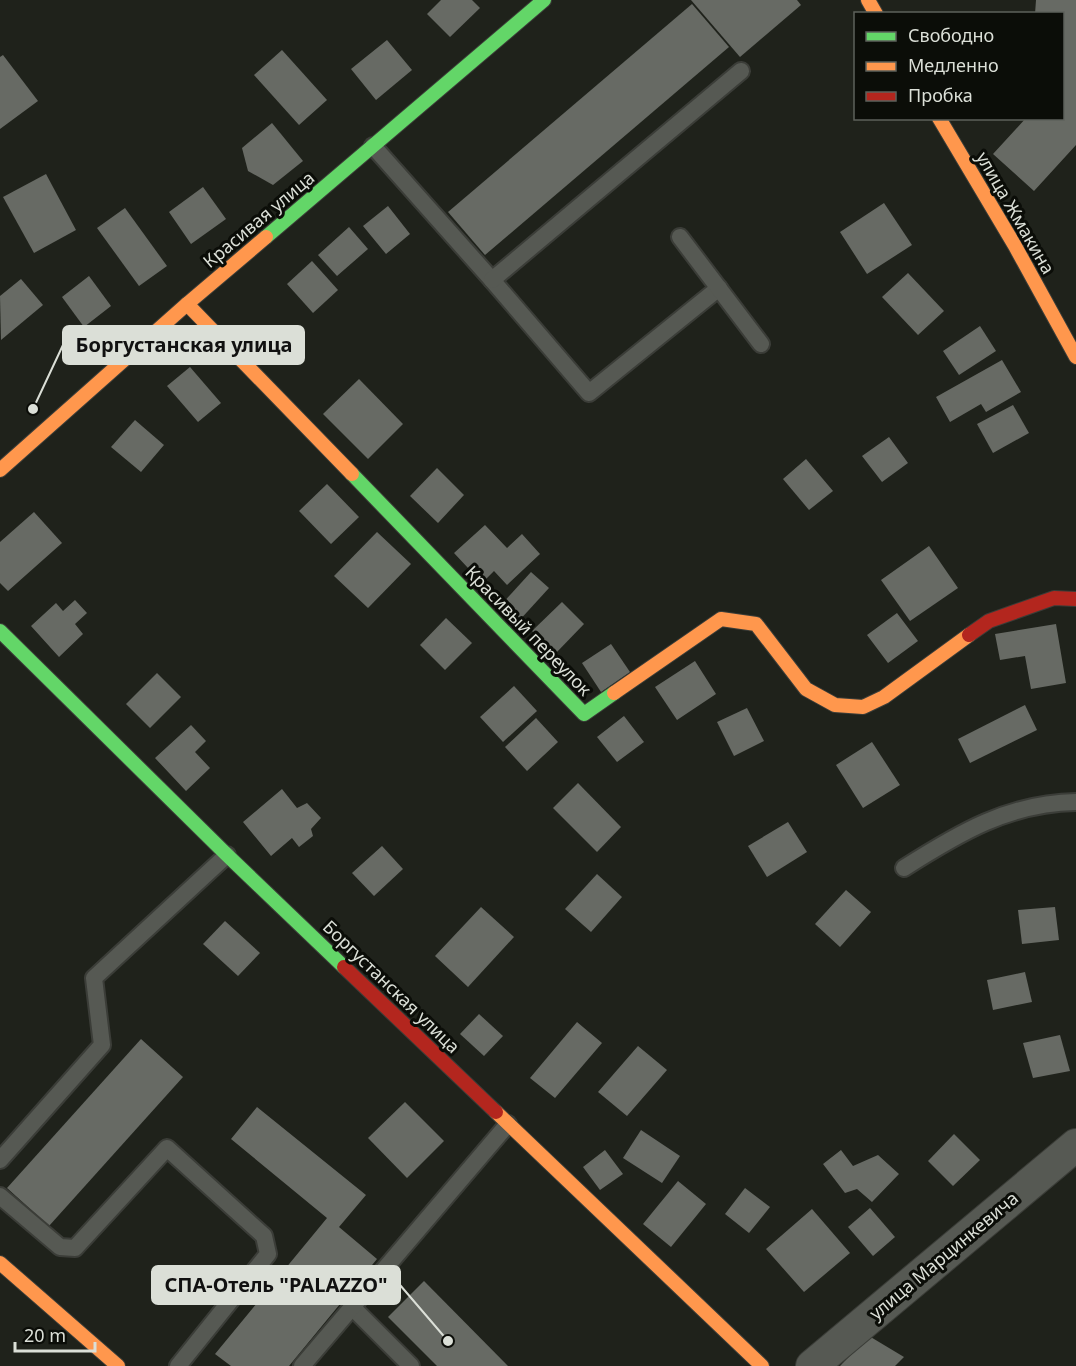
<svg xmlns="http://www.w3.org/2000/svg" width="1076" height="1366" font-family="'Noto Sans',sans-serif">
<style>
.building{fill:#676a64}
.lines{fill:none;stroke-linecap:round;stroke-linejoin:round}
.lane-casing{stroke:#3b3d38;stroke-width:20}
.street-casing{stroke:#3b3d38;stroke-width:34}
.fast-casing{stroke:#3b3d38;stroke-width:16}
.slow-casing{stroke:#3b3d38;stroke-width:16}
.jam-casing{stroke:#3b3d38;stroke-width:16}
.lane{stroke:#565953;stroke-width:16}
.street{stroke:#565953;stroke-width:32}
.fast{stroke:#63d668;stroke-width:14}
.slow{stroke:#ff974d;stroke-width:14}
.jam{stroke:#b3261e;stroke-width:14}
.labels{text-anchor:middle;stroke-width:6;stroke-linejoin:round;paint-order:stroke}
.street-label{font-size:18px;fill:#dbdfd7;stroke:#0b0d08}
.leader{fill:none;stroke:#dbdfd7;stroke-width:2}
.callout-dot{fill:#dbdfd7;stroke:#0b0d08;stroke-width:2}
.callout{fill:#dbdfd7;stroke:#dbdfd7;stroke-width:2}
.callout-label{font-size:20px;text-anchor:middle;font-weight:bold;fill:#111}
</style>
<rect width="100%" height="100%" fill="#1f221b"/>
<g class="building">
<polygon points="441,0 472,0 480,8 450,37 427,14"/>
<polygon points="691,0 797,0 801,5 740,57"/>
<polygon points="1036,0 1076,0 1076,145 1034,191 993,154 1026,118 1062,118 1062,14 1035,14"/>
<polygon points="692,4 729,47 485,255 448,212"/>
<polygon points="387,40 412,70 376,100 351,69"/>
<polygon points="282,50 327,100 299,125 254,75"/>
<polygon points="3,55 38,101 0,129 0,57"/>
<polygon points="272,123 303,161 273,185 248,171 242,148"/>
<polygon points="46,174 76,230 34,253 3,197"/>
<polygon points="203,187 226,219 191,244 169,212"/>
<polygon points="884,203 912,245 867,274 840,232"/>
<polygon points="388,206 410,234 386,254 363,226"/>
<polygon points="125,208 167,266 139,286 97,228"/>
<polygon points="349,227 368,249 337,276 318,255"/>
<polygon points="312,261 338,290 313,313 287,284"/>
<polygon points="908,273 944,311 918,335 882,297"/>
<polygon points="89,276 111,306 84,327 62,297"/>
<polygon points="21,279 43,305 1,340 0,296"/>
<polygon points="980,326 996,351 959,375 943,351"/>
<polygon points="1002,360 1021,392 986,412 981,404 950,422 936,397"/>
<polygon points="190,367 221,403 198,422 167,386"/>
<polygon points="359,379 403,424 368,459 323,414"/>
<polygon points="1013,405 1029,433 993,453 977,424"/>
<polygon points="135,420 164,445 141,472 111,447"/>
<polygon points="889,437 908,463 882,482 862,456"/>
<polygon points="806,459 833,491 809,510 783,479"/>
<polygon points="437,468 464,495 438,523 410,496"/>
<polygon points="327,484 359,517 331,544 299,511"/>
<polygon points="34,512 62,543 8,591 0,583 0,542"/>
<polygon points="485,525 507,548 522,534 540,554 507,585 494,571 482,583 454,553"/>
<polygon points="377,532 411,564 368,608 334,576"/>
<polygon points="929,546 958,588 910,621 881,580"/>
<polygon points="531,572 549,588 517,623 500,606"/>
<polygon points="75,600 87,613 75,624 83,634 59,657 31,626 56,603 63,611"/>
<polygon points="562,602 584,624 555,654 532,631"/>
<polygon points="897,613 918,641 888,663 867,635"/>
<polygon points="446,618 472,643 445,670 420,645"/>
<polygon points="1056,624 1066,683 1031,689 1025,656 1000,660 995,634"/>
<polygon points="611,644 630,672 601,692 582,663"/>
<polygon points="695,661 716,694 677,720 655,687"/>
<polygon points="157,673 181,697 150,728 126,704"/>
<polygon points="514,686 537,711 503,742 480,717"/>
<polygon points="1025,705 1037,730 970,763 958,739"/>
<polygon points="747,708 764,741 734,756 717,722"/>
<polygon points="624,716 644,742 617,762 597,737"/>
<polygon points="536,718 558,742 527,771 505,747"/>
<polygon points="191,725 206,741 195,752 210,768 186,791 155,758"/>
<polygon points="872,742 900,785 863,808 836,765"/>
<polygon points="578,783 621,827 597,852 553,808"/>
<polygon points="282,789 297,808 307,803 321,818 311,829 313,836 299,847 292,838 271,856 243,822"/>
<polygon points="788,822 807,852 767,877 748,846"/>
<polygon points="382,846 403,869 374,896 352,873"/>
<polygon points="597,874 622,897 591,932 565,909"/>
<polygon points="846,890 871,912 840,947 815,924"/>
<polygon points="481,907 514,937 468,987 435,956"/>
<polygon points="1055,907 1059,940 1022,944 1018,910"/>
<polygon points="225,921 260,953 238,976 203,944"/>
<polygon points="1025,972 1032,1002 993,1010 987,980"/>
<polygon points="479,1014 503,1036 484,1056 460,1034"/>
<polygon points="577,1022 602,1043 555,1098 530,1078"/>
<polygon points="1060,1035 1070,1071 1033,1078 1023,1043"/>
<polygon points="141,1039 183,1077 49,1226 7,1188"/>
<polygon points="638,1046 667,1070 627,1116 598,1092"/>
<polygon points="405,1102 444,1141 407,1178 368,1138"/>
<polygon points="257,1107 366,1195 339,1227 377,1259 289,1366 231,1366 215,1354 327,1218 231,1139"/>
<polygon points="641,1130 680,1156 662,1183 623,1158"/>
<polygon points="954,1134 980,1160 953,1186 928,1161"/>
<polygon points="605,1150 623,1174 600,1190 583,1167"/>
<polygon points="841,1150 853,1166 878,1155 899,1174 872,1202 857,1189 845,1193 823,1164"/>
<polygon points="678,1181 706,1204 671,1247 643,1224"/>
<polygon points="745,1188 770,1207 749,1233 725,1214"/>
<polygon points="870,1208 895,1237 873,1256 848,1227"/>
<polygon points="812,1209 850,1253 804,1292 766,1249"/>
<polygon points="424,1281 508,1366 437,1366 388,1317"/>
<polygon points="869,1336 904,1357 895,1366 840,1366"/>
</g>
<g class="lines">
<defs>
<g id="lane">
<polyline points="373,146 492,280 589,393 719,288"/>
<polyline points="680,237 761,344"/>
<polyline points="492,280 741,71"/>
<path d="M 904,868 C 959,833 1009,803 1076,802"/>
<polyline points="0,1160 102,1045 94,978 227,855"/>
<polyline points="0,1196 60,1247 75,1248 167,1148 264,1236 268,1254 178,1366"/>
<polyline points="352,1307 411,1366"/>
<polyline points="302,1366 508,1124"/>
</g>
<polyline id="street" points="812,1366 1076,1145"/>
<g id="fast">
<polyline points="266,237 544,0"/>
<polyline points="352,474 584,714 614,693"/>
<polyline points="0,631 227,855 344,967"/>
</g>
<g id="slow">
<polyline points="868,0 876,14"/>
<polyline points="939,118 1015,246 1076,357"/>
<polyline points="187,304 352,474"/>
<polyline points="0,470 187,304 266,237"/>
<polyline points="614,693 721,619 756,624 806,689 835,705 863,707 884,697 969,635"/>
<polyline points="496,1112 762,1366"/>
<polyline points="0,1263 118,1366"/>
</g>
<g id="jam">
<polyline points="969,635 989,621 1054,598 1076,599"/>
<polyline points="344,967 496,1112"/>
</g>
</defs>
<use href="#lane" class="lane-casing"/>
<use href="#street" class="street-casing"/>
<use href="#fast" class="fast-casing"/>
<use href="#slow" class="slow-casing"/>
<use href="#jam" class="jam-casing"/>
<use href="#lane" class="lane"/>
<use href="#street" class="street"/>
<use href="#fast" class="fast"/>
<use href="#slow" class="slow"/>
<use href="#jam" class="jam"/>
</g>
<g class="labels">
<g class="street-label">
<text transform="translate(1015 213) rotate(60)" y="6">улица Жмакина</text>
<text transform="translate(259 220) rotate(-40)" y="6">Красивая улица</text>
<text transform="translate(528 631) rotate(46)" y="6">Красивый переулок</text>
<text transform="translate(391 987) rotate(44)" y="6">Боргустанская улица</text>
<text transform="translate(944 1256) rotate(-40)" y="6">улица Марцинкевича</text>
</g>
</g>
<path class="leader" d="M33 409L63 345M448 1341L400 1285"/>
<g class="callout-dot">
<circle cx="33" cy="409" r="6"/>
<circle cx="448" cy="1341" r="6"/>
</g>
<g class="callout">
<rect x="63" y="326" width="241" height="38" rx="6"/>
<rect x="152" y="1266" width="248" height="38" rx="6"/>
</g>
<g class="callout-label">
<text x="184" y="352">Боргустанская улица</text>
<text x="276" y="1292">СПА-Отель "PALAZZO"</text>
</g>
<rect x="854" y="12" width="210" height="108" fill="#0b0d08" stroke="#5e615b" stroke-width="1.5"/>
<rect x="866" y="32" width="30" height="9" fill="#63d668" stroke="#5e615b" stroke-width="1.5"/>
<text x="908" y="42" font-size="18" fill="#dbdfd7">Свободно</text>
<rect x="866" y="62" width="30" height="9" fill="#ff974d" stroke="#5e615b" stroke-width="1.5"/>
<text x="908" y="72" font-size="18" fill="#dbdfd7">Медленно</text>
<rect x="866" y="92" width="30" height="9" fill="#b3261e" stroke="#5e615b" stroke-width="1.5"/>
<text x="908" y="102" font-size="18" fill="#dbdfd7">Пробка</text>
<path d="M15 1342v9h80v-9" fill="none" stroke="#dbdfd7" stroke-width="3"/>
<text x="24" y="1342" font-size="18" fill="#dbdfd7" stroke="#0b0d08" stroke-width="4.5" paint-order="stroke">20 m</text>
</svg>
